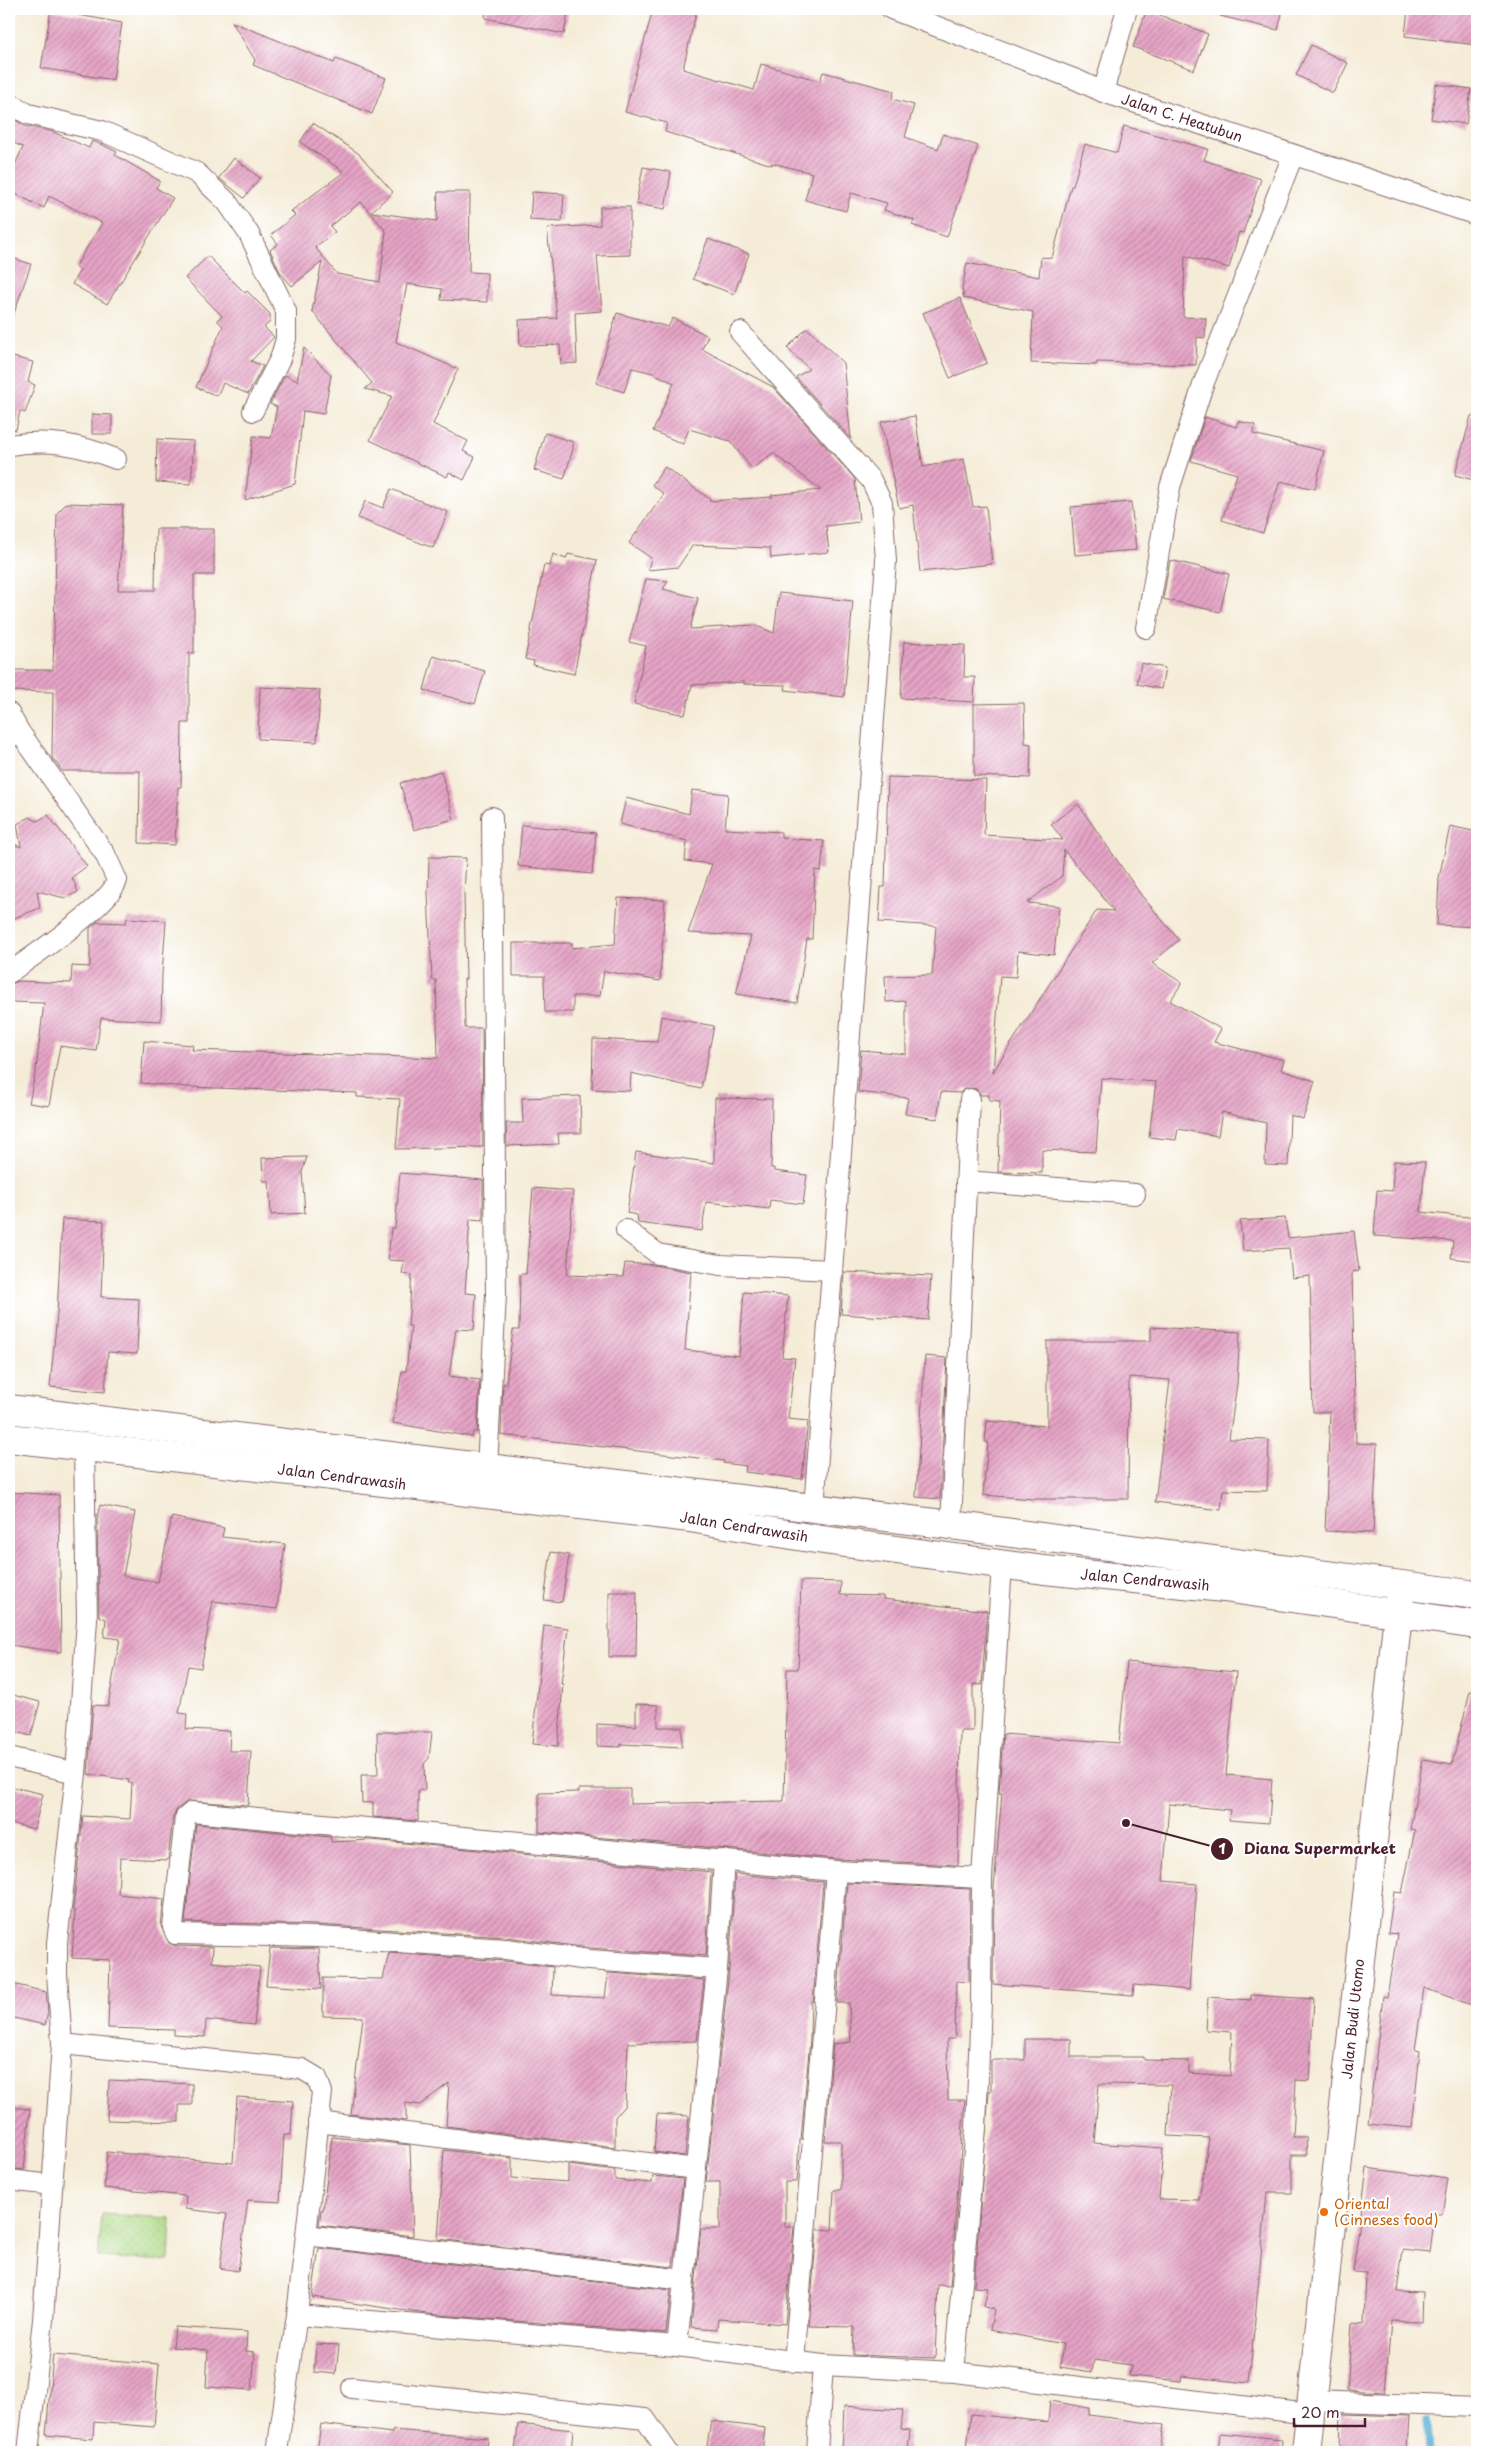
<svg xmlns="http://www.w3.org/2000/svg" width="1486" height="2461" font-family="'Playpen Sans',sans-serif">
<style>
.grass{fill:url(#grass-dots);stroke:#7c7c58}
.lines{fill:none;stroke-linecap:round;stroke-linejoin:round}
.stream{stroke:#57b0d4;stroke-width:7}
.building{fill:url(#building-hatch);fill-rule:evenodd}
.street-casing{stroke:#866768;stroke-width:22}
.secondary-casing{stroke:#866768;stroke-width:30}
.street{stroke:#fff;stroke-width:20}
.secondary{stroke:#fff;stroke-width:28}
.food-dot{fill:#e8710a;stroke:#fff;stroke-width:2}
.labels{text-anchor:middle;stroke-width:4;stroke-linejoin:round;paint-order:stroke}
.street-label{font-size:14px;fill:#4a1f2b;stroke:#fff}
.food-label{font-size:14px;fill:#c56008;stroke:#fff;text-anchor:start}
.leader{fill:none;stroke:#4a1f2b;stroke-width:2}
.callout-dot{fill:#4a1f2b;stroke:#fff;stroke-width:2}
.mark-label{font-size:15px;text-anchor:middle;font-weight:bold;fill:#fff}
.callout-label{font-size:15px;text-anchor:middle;font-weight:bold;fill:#4a1f2b;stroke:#fff;stroke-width:4;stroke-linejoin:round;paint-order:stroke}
</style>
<defs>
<pattern id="grass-dots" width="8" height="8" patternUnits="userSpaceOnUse" patternTransform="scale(1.25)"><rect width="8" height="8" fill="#add885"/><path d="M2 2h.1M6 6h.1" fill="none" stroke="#96b973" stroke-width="1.8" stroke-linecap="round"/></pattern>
<pattern id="building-hatch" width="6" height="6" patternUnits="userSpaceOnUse" patternTransform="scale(1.25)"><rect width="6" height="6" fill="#e6a4c6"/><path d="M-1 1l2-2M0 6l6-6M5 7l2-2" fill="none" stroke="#bc85a1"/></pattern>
</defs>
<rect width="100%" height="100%" fill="#fff"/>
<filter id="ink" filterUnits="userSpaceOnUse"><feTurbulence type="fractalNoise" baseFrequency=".02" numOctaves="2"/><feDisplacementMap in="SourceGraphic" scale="10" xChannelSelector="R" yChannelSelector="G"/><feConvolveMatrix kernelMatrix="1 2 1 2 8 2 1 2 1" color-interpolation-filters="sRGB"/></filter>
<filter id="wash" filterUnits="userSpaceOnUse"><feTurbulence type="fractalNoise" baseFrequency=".0096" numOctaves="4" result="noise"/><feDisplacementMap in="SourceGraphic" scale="20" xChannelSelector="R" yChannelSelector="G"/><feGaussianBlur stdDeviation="1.12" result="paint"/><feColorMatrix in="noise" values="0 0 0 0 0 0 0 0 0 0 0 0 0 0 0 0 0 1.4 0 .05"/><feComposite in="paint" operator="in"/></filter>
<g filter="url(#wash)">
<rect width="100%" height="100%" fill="#f5ecd8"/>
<polygon class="grass" points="102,2214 171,2218 169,2261 98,2257"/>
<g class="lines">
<polyline class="stream" points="1427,2421 1429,2452"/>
</g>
<g id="blocks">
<g class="building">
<polygon points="486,9 569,9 564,34 485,18"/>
<polygon points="653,9 697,9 683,69 754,90 761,64 820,81 823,72 894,91 892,99 914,105 905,137 938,149 943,134 978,146 947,237 912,225 914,220 884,210 887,203 851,193 846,211 805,200 812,173 772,163 772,165 665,132 667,123 625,112"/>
<polygon points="1221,9 1283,9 1278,30 1220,16"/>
<polygon points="1408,9 1444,9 1477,13 1476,45 1405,36"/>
<polygon points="51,10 122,23 113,80 41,68"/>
<polygon points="1147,10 1208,34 1194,70 1133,47"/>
<polygon points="232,22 334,63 336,59 386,78 372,114 253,65 255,60"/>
<polygon points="1311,45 1348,63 1333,93 1296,75"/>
<polygon points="1436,84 1471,89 1466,124 1431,119"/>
<polygon points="15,120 25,126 53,132 89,148 92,141 103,145 117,152 115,155 160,181 156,188 173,198 107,304 72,284 80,270 75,267 102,223 49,196 44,208 9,191 9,178 23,147 9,141"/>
<path d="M 313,123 L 358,153 L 393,192 L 371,212 L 437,221 L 438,192 L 470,192 L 469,272 L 487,273 L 487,302 L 441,300 L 442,289 L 407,284 L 396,342 L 458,369 L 433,424 L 468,441 L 463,451 L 475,457 L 464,480 L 449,472 L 447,477 L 370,440 L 392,396 L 365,389 L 372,383 L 312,311 L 322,262 L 292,286 L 280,272 L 270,250 L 278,244 L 271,235 L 295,215 L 291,211 L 344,172 L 300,142 ZM 361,202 L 386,231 L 380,282 L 337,274 L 315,247 L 335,232 L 330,226 Z"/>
<polygon points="1124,126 1208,149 1204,160 1261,179 1243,233 1239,232 1229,268 1185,256 1183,317 1206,318 1205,338 1197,337 1196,365 1097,362 1096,365 1031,363 1033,312 964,298 962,289 967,263 1039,277 1041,257 1052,258 1071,186 1073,186 1085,144 1117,153"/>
<polygon points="234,158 260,178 244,198 219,178"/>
<polygon points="643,167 671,172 665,209 636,204"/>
<polygon points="532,192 564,194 562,222 530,220"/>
<polygon points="600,207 630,207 630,255 597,256 602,311 575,313 577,363 561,364 560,345 520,346 519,320 557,318 547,228 600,225"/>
<polygon points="708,239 749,254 734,294 693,279"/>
<polygon points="208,256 245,293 247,291 270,314 270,322 264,327 274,337 251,361 263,366 248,394 223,383 217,396 196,387 223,326 217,320 222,316 185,278"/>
<polygon points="9,257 31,264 12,319 9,319"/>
<polygon points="960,298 987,363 950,378 923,313"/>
<polygon points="617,313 668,327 673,318 708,336 702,349 773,387 855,479 859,522 826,526 829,552 771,558 770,548 693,545 678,567 648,570 651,558 629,543 664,494 652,485 665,467 711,500 709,501 773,497 771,495 821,490 773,453 752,469 730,441 689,429 683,444 653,431 674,383 653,373 632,368 624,392 596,383"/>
<polygon points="807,328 843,363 851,439 796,377 809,369 787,348"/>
<polygon points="304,348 331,375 324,414 303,411 295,484 245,500 253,436 271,438 277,407 270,404 285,375 297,381"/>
<polygon points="9,356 33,362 28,382 35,385 25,413 20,411 16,430 9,429"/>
<polygon points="92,414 112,415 112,434 92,434"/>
<polygon points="915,416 923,467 964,459 973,507 986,506 992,564 920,572 913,505 899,508 881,422"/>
<polygon points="1471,416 1477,417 1477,481 1455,475"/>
<polygon points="1205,417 1236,427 1238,421 1255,425 1253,434 1324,451 1315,489 1280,481 1263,533 1222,520 1237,474 1191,461"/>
<polygon points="545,433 573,442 573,449 564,479 534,470"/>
<polygon points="157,439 194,441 191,484 156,482"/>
<polygon points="391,489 448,512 433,548 358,518 365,501 383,508"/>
<polygon points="1131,502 1136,550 1075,555 1071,507"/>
<polygon points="67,503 123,505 118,590 155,590 156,529 214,529 214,575 194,575 194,653 189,653 189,723 182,723 181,787 178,787 175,845 139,843 140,771 62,771 52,757 53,692 9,691 9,670 53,670 57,513"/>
<polygon points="553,554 566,559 568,554 597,560 574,674 533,665 534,661 525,659 544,565 550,566"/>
<polygon points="1170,560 1229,574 1220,612 1163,599"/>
<polygon points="646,579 668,581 663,589 698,598 690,629 754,625 774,633 779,593 853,601 844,697 785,690 786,685 744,684 744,682 692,685 685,715 634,704 646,646 629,642"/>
<polygon points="904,642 965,645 964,677 975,677 974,702 901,698"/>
<polygon points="433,656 485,671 475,704 424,690"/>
<polygon points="1141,663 1165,668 1161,689 1137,684"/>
<polygon points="260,687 320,690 317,742 258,739"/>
<polygon points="1024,703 1025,743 1031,744 1030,778 974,776 974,704"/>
<polygon points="441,771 454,819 414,830 400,783"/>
<path d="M 888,777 L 986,780 L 984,835 L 1063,840 L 1051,824 L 1078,804 L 1141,895 L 1179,940 L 1152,963 L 1182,983 L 1170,1001 L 1221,1029 L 1214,1042 L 1284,1060 L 1281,1070 L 1315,1081 L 1303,1119 L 1290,1115 L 1288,1166 L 1265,1165 L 1266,1123 L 1222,1112 L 1218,1136 L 1178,1129 L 1176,1140 L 1149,1137 L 1156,1082 L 1101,1078 L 1096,1152 L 1042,1150 L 1042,1173 L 998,1172 L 1000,1101 L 989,1100 L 989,1095 L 981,1095 L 976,1089 L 965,1088 L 960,1093 L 941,1092 L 937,1119 L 905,1114 L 908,1098 L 858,1092 L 861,1050 L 906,1054 L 906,1001 L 886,1002 L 885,976 L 932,975 L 936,926 L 879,922 L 881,887 L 885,887 ZM 1064,850 L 1114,911 L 1097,910 L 993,1072 L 1000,976 L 1016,977 L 1018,951 L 1054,955 L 1059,906 L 1027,903 L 1062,876 Z"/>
<polygon points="692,790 728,794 725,829 781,832 781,838 824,841 821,871 815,870 812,939 807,939 797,1003 736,994 751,936 688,933 712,864 685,861 687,841 620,824 626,798 689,814"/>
<polygon points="48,815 87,866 72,877 78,892 65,898 37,891 40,908 9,920 9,842 21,847 17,824 30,817 37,821"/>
<polygon points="522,825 596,833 592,874 518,866"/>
<polygon points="1450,826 1477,832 1477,927 1437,925 1439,878"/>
<polygon points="429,857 466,858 464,895 466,979 464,979 465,1028 482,1028 483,1147 396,1149 400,1099 357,1097 357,1093 187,1087 141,1083 144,1041 193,1045 192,1050 438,1058 436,980 432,980 428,894"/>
<polygon points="618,898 665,900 660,981 604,971 600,996 573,996 573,1012 545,1012 544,976 513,976 513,943 572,943 572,948 615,944"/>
<polygon points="127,918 166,921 162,974 161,1021 101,1018 96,1051 60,1046 49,1106 29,1103 36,1070 44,1003 9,1002 9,985 18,981 71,983 72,966 90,967 90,928 97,922 126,923"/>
<polygon points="661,1016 714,1026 701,1089 631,1073 630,1091 592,1089 593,1039 657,1042"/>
<polygon points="580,1096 581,1133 558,1133 559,1144 507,1146 506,1123 523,1123 522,1098"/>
<polygon points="715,1098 772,1099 771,1168 774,1168 774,1171 807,1175 803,1204 770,1200 769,1209 706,1202 702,1231 638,1223 637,1215 627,1213 636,1152 714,1163"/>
<polygon points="307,1157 302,1172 305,1213 271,1215 269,1181 263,1181 262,1158"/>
<polygon points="1394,1161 1425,1162 1421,1212 1477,1218 1477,1261 1451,1258 1453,1241 1374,1236 1377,1190 1392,1191"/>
<polygon points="400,1173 483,1180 483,1220 470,1219 465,1293 476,1294 474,1330 456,1329 449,1376 480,1380 477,1432 473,1432 472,1437 393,1423 402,1371 406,1371 411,1326 408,1326 412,1275 402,1274 404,1261 388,1260 391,1228 395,1228"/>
<polygon points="533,1188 573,1191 567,1275 623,1277 625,1263 654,1265 691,1272 685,1350 739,1356 744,1292 788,1296 782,1357 795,1358 788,1419 808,1421 802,1479 745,1472 746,1466 723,1463 724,1461 501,1435 503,1384 506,1384 513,1330 519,1330 520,1274 526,1274"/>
<polygon points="1285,1218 1288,1238 1354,1231 1359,1271 1352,1272 1356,1443 1377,1444 1373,1533 1325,1531 1330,1412 1313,1412 1310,1276 1292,1278 1289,1248 1243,1251 1240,1221"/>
<polygon points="62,1219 104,1221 101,1297 139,1299 137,1354 108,1352 105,1392 50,1387 57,1314"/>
<polygon points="844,1272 931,1276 928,1320 841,1314"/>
<polygon points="1151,1327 1240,1332 1237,1384 1229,1439 1269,1440 1267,1491 1223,1490 1221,1510 1155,1502 1170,1380 1129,1377 1128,1499 1033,1499 983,1495 988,1442 985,1442 987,1421 1047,1426 1047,1341 1151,1341"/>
<polygon points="925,1356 947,1358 940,1499 916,1497"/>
<polygon points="9,1492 59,1495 61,1652 9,1645"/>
<polygon points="100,1505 135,1512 123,1576 158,1582 172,1517 224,1528 222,1537 285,1544 277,1609 213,1601 201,1668 188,1666 179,1713 187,1714 186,1729 230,1731 229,1751 251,1751 248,1805 188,1801 177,1809 173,1816 168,1860 120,1858 118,1894 164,1899 161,1926 169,1943 176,1946 213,1947 212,1962 260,1967 254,2025 206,2020 205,2037 174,2035 174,2030 108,2028 110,1960 72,1958 75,1911 73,1910 83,1816 130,1819 132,1783 128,1783 129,1780 88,1774 93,1705 108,1706 120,1639 104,1637 106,1619 99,1616 97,1518"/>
<polygon points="551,1552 569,1555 562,1602 544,1600"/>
<polygon points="801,1581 841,1582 840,1595 883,1596 883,1599 987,1611 982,1685 973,1684 973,1731 960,1731 958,1865 837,1859 539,1832 539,1793 579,1792 579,1789 630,1789 630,1804 784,1801 787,1669 798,1669"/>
<polygon points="609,1592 637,1592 636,1657 609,1657"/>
<polygon points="544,1625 568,1628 561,1684 563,1684 558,1746 532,1744"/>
<polygon points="1127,1662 1236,1672 1226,1775 1272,1779 1269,1823 1229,1820 1230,1810 1169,1804 1163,1881 1197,1884 1189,1990 1134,1985 1133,1995 993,1984 994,1888 1002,1793 999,1793 1003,1734 1119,1743"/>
<polygon points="1470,1691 1477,1692 1477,2007 1424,1988 1415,2050 1420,2051 1412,2128 1368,2124 1383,1996 1387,1997 1397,1934 1388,1933 1394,1892 1402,1893 1415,1830 1410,1829 1423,1759 1452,1764"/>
<polygon points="9,1694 40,1702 31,1736 9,1730"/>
<polygon points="636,1704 658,1705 658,1727 682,1727 682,1747 621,1744 621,1747 597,1746 597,1724 636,1726"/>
<polygon points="377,1732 432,1732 429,1758 424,1764 425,1790 418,1790 418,1821 373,1817 373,1802 362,1803 361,1775 378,1775"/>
<polygon points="9,1786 43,1794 34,1829 9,1823"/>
<polygon points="196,1824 331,1837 331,1842 372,1840 711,1872 706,1956 590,1948 507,1937 317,1925 185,1922"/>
<polygon points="735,1874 823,1882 813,2002 811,2001 810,2040 801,2140 799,2140 797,2182 785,2182 785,2227 794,2227 785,2324 718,2319 717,2329 691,2327 701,2229 720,2229 720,2182 706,2182 729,1970"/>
<polygon points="847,1883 970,1889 969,1982 956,1981 955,2039 947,2039 948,2100 965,2100 950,2286 938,2285 935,2358 853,2355 854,2327 809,2326 817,2229 832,2230 834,2190 841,2190 841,2141 825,2141 833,2044 851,2042 849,2003 837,2003"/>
<polygon points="270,1948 319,1949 321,1989 266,1985"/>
<polygon points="389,1953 505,1961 553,1967 552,1995 605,1998 608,1973 704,1980 697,2041 628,2043 625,2105 615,2117 615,2147 446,2126 449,2083 420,2105 406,2103 406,2121 351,2114 363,2017 323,2016 323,1978 383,1979"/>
<polygon points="9,1983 46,1992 48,2012 45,2025 9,2017"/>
<path d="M 1251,1995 L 1314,1999 L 1309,2081 L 1296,2080 L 1293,2137 L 1306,2137 L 1307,2155 L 1292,2155 L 1292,2193 L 1267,2193 L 1249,2383 L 1182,2376 L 1181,2381 L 1129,2376 L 1131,2365 L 1094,2360 L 1092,2372 L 1060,2367 L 1063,2344 L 990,2330 L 994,2309 L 984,2307 L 988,2288 L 974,2287 L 989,2091 L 991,2091 L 991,2060 L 1025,2060 L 1025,2039 L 1071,2039 L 1071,2057 L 1144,2057 L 1144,2060 L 1189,2061 L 1189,2073 L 1230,2076 L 1232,2032 L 1206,2030 L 1208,1997 L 1251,2000 ZM 1099,2084 L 1171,2085 L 1168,2136 L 1209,2138 L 1199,2200 L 1159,2199 L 1163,2148 L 1094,2143 Z"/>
<polygon points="109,2080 192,2084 192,2105 179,2105 179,2122 107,2120"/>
<polygon points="237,2097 293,2101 291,2135 284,2135 280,2202 248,2200 238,2271 220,2268 227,2214 185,2209 186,2196 104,2188 107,2152 233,2163"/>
<polygon points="9,2107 30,2109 24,2170 9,2168"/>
<polygon points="657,2114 689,2116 685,2156 654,2152"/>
<polygon points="332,2137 410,2145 413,2236 319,2225 321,2210 323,2210"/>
<polygon points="444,2150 512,2158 512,2178 568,2182 568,2165 615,2171 615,2180 652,2183 653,2176 683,2179 673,2267 438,2239"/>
<polygon points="1367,2168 1448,2179 1442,2214 1435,2214 1430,2253 1403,2250 1397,2291 1422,2292 1421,2322 1391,2321 1385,2392 1347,2390 1352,2323 1364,2324 1366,2273 1353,2272"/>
<polygon points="319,2248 671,2290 666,2333 427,2314 312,2297"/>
<polygon points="175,2327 247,2332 246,2351 255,2352 252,2390 206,2387 208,2350 173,2347"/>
<polygon points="316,2344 339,2345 336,2374 314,2372"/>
<polygon points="53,2355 159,2364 154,2427 94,2422 93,2439 46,2435"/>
<polygon points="1050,2401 1089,2408 1089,2415 1164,2425 1160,2452 1006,2452 967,2448 971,2414 1048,2422"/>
<polygon points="844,2406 903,2410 901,2429 910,2430 908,2451 875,2449 875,2452 842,2452"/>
<polygon points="1341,2414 1409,2416 1407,2451 1340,2448"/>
<polygon points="711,2421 765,2428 762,2452 706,2452"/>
<polygon points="321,2424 392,2433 393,2430 488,2438 487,2452 317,2452"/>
<polygon points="518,2424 573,2430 571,2452 515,2452"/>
<polygon points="1220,2433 1282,2439 1281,2452 1218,2452"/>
</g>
</g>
</g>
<g filter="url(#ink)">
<use href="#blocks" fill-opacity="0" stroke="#866768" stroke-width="1"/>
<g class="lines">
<defs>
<g id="street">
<polyline points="891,9 1077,80 1103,92 1477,215"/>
<polyline points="1103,92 1127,9"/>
<polyline points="9,103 28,114 102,131 197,173 227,202 249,234 286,311 286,339 280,359 253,411"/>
<polyline points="740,332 871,480 882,503 886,561 814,1508"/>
<path d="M 9,445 C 50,439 78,444 116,459"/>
<polyline points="1146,628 1170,487 1203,385 1293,155"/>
<polyline points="9,713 19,731"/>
<path d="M 9,738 L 19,731 L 105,854 L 117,880 C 112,904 31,957 9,973"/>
<polyline points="966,1181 1135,1194"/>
<polyline points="626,1230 658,1254 720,1265 832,1270"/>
<polyline points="487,1468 496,1295 492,817"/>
<polyline points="951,1525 970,1099"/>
<polyline points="9,1757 76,1773"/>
<polyline points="717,1969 589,1960 506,1949 317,1937 176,1934 173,1927 185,1818 192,1812 836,1871 982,1878"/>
<polyline points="62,2044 302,2069 317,2078 322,2092 297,2315 277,2452"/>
<polyline points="318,2122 696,2169"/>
<polyline points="9,2180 52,2185"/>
<polyline points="306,2235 684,2280"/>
<polyline points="297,2315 677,2346 823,2365 954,2372 1310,2414"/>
<polyline points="677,2346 717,1969 724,1860"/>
<polyline points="794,2362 836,1871"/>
<polyline points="954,2372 976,2128 981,2003 982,1878 1002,1564"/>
<polyline points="352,2388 645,2419 668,2452"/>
<polyline points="1311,2401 1477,2407"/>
<polyline points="28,2452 43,2320 62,2044 57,1974 57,1943 76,1773 87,1620 84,1447"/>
<polyline points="817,2452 823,2365"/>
</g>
<g id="secondary">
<polyline points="9,1409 951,1525 1477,1595"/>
<polyline points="9,1438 690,1518 816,1539 1044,1570 1224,1588 1477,1625"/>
<polyline points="1306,2452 1400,1596"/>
</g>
</defs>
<use href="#street" class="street-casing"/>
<use href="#secondary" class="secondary-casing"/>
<use href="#street" class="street"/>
<use href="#secondary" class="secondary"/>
</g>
</g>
<circle class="food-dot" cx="1324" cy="2212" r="5"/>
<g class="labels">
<g class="street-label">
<text transform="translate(1182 118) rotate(18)" y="5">Jalan C. Heatubun</text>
<text transform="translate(342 1477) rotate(7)" y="5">Jalan Cendrawasih</text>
<text transform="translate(744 1527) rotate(9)" y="5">Jalan Cendrawasih</text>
<text transform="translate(1145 1580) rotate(5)" y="5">Jalan Cendrawasih</text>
<text transform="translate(1353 2019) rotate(-84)" y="5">Jalan Budi Utomo</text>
</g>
<g class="food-label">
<text x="1334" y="2209">Oriental<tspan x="1334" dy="16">(Cinneses food)</tspan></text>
</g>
</g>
<path class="leader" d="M1126 1823L1222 1849"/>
<g class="callout-dot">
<circle cx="1126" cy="1823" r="5"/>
<circle cx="1222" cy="1849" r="12"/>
</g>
<g class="mark-label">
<text x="1222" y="1854">1</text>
</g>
<g class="callout-label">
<text x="1320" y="1854">Diana Supermarket</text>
</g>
<rect width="1486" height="2461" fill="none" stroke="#fff" stroke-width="30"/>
<path d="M1294 2418v8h71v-8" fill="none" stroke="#4a1f2b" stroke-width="2.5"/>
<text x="1301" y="2418" font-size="15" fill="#4a1f2b" stroke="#ffffff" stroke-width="4" paint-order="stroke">20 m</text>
</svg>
